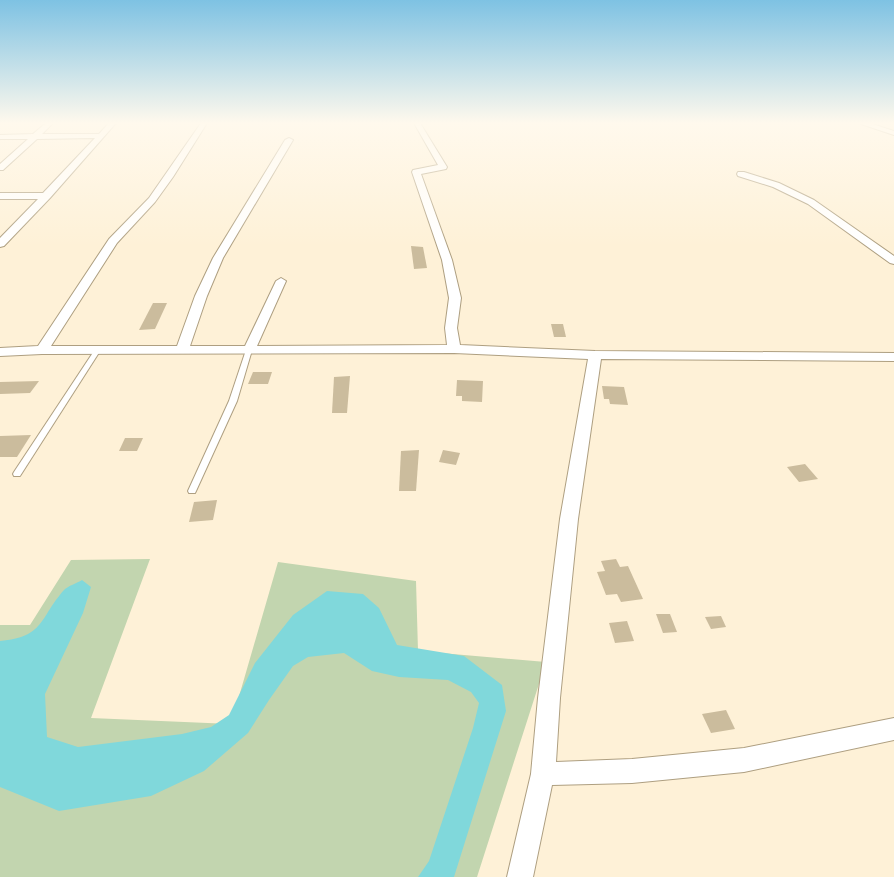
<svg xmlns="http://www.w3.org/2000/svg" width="894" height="877" font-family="'Alegreya Sans',sans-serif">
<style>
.green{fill:#c2d5af}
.water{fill:#80d8db}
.building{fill:#cbbc9d}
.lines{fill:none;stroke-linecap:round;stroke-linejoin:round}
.lane-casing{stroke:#ae9f81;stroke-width:2}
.street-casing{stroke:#ae9f81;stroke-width:2}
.lane{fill:#fff;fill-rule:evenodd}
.street{fill:#fff;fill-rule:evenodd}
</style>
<rect width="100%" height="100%" fill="#fef1d7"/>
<polygon class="green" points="150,559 91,718 231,724 278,562 416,581 418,651 546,662 477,877 0,877 0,625 30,625 71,560"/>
<path class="water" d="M 82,580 L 91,587 L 83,613 L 45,694 L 47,737 L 78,747 L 182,734 L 211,727 L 229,715 L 255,663 L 293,615 L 327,591 L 363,594 L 379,608 L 397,645 L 464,656 L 502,685 L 506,711 L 454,877 L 418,877 L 429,861 L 473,728 L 479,703 L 471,692 L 448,680 L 399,677 L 372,671 L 344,653 L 308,657 L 293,666 L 269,700 L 248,733 L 204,771 L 151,796 L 59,811 L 0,787 L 0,641 C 45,637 39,618 64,590 C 68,586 77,583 82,580 Z"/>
<g class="building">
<polygon points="411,246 423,247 427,268 414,269"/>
<polygon points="153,303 167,303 155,329 139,330"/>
<polygon points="551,324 563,324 566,337 554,337"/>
<polygon points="253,372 272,372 268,384 248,384"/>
<polygon points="350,376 347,413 332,413 334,377"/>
<polygon points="457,380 483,381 482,402 462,401 462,396 456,396"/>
<polygon points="39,381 30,393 0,394 0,382"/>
<polygon points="602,386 624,387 628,405 610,404 609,399 604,399"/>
<polygon points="31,435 17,457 0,457 0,436"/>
<polygon points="125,438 143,438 137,451 119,451"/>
<polygon points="419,450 416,491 399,491 401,451"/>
<polygon points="443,450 460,453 456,465 439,462"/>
<polygon points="805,464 818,479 799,482 787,467"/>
<polygon points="217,500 213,520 189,522 194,502"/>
<polygon points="616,559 620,567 628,566 643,599 621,602 617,594 606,595 597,572 605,571 601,561"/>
<polygon points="656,614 670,614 677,632 663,633"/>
<polygon points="721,616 726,627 711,629 705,617"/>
<polygon points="627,621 634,641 615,643 609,623"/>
<polygon points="726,710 735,729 711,733 702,714"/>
</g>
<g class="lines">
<defs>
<g id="lane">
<polygon points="249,348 252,350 237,401 196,491 195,493 189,493 188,491 229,401 246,350"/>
<polygon points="97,349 100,351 20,476 14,476 13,474 14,472 94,351"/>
</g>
<g id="street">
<polygon points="46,123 53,123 42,134 99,134 109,123 116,123 50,198 4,246 0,247 0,238 38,199 0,199 0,193 43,193 95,138 37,139 3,170 0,170 0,164 28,139 0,139 0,135 33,134"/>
<polygon points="201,123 207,123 173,177 155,202 117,243 51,346 177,346 195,296 213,258 285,140 289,138 293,140 223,258 207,296 190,346 245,346 276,281 281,278 286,281 257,346 447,345 445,328 449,298 442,260 412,172 413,170 438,165 414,123 420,123 447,167 446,169 421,174 452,260 461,298 457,328 460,345 595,351 894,353 894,361 601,359 578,519 560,698 556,762 632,759 744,748 894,718 894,740 744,772 632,783 552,785 533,877 507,877 531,774 538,698 560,519 588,359 454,353 42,354 0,356 0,348 38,346 109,239 149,198"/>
<polygon points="860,123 869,123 894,131 894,135 861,124"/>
<polygon points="738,172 744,172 779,183 814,200 894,256 894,264 890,263 808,204 773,187 738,176 737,174"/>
</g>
</defs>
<use href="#lane" class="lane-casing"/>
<use href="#street" class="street-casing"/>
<use href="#lane" class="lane"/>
<use href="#street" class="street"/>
</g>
<linearGradient id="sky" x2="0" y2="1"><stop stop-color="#7ec2e3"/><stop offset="0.5" stop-color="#fff9ed"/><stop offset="1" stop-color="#fff9ed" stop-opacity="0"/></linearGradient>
<rect width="894" height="246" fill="url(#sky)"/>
</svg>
